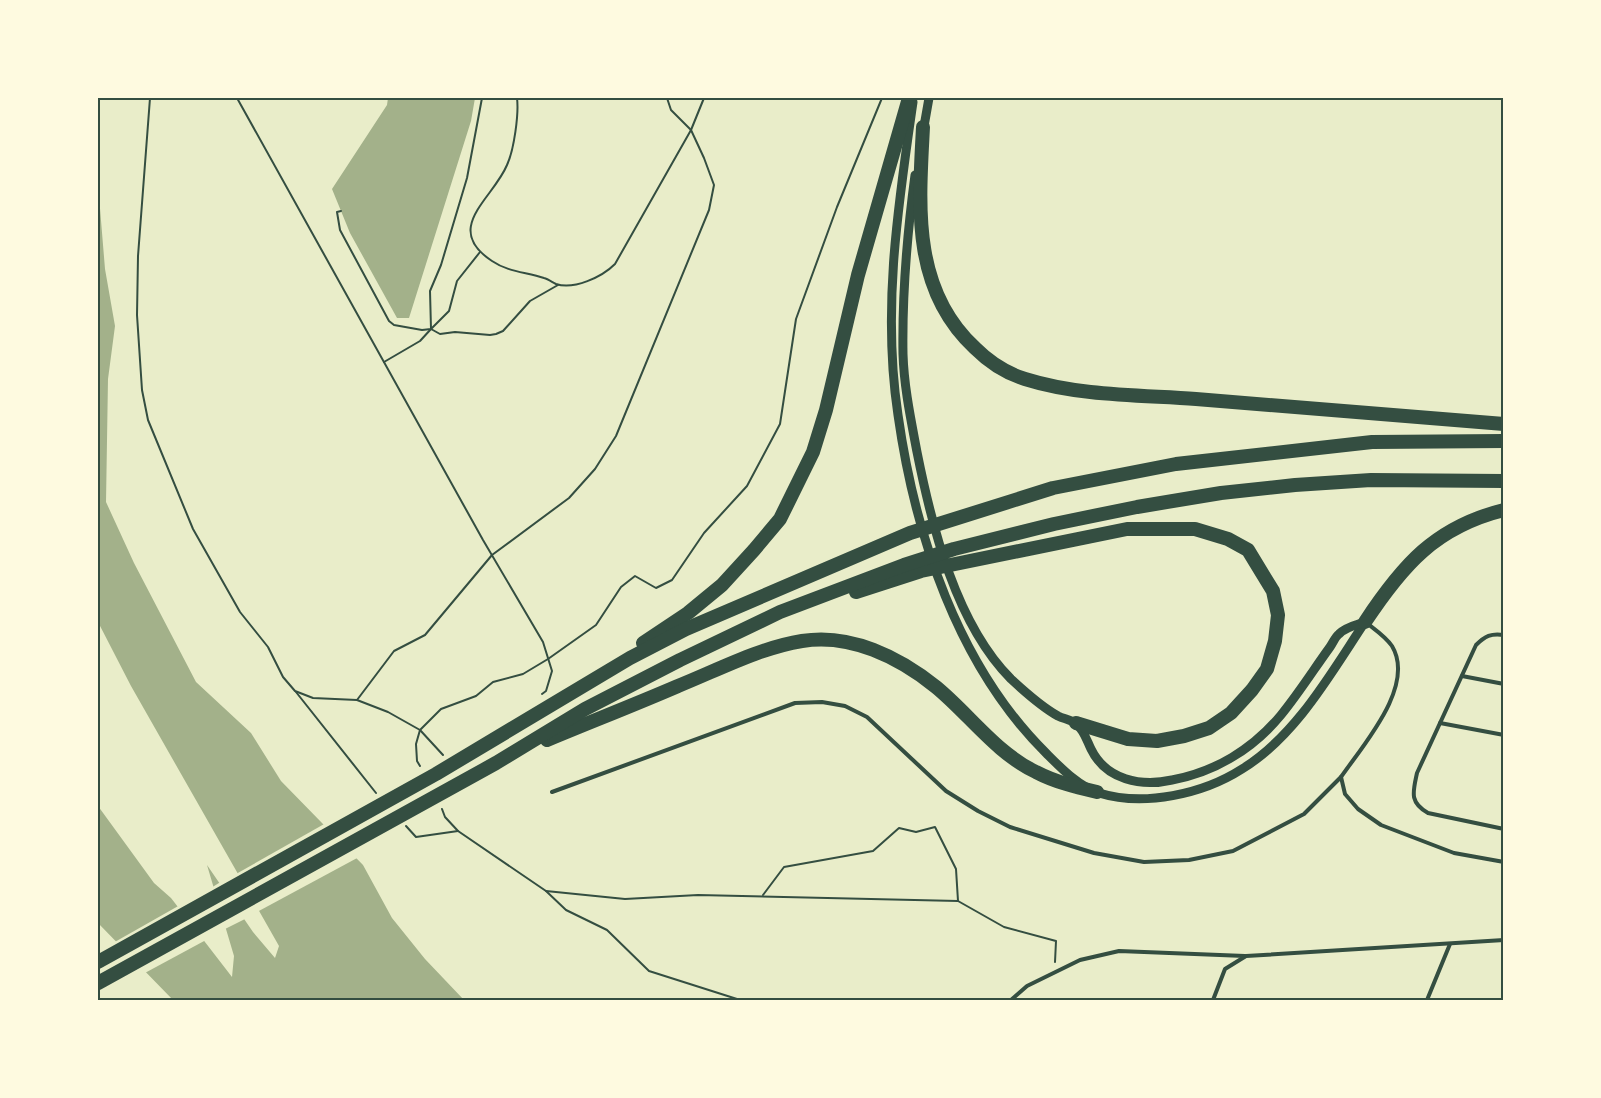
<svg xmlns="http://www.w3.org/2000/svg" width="1601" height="1098" font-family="Barlow,sans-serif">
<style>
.water{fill:#a3b18a}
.pier{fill:#e9edc9}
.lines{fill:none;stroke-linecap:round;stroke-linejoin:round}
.path{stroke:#344e41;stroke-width:2}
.service{stroke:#344e41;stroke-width:4}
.tertiary{stroke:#344e41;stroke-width:9}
.motorway{stroke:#344e41;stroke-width:14}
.neatline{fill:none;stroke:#344e41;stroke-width:2}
</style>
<rect width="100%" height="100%" fill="#e9edc9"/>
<g class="water">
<polygon points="388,98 475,98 471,121 409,318 397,318 350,233 332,189 387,105"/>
<polygon points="98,184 105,269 115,326 108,379 106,502 134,563 196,682 251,733 281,781 363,865 392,918 425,959 464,1000 173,1000 98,923 98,806 154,883 171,898 232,977 234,956 207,865 253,932 275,958 279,946 131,686 98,622"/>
</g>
<g class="pier">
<polygon points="326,823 359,857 257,912 236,874"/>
<polygon points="222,881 247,918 223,930 211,888"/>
<polygon points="180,905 206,940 143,974 113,943"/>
</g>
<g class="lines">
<g class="path">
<polyline points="150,98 138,256 137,315 142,390 148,420 193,529 240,612 268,647 283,677 295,691 313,698 357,700 388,712 420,730 443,755"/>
<polyline points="237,98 483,540 543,642 552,671 546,691 542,694"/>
<path d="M 517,98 C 519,114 514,150 507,165 C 493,199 442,228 492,261 C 508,272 526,272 544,278 C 548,279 552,282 556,284 C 574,290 602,277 615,264 L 691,130 L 704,98"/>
<polyline points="341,211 337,212 340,230 389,321 394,325 422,330 431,329 449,311 457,281 480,252"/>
<polyline points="431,329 440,334 455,332 490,335 496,334 503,331 530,301 558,285"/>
<polyline points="384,362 420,341 431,329 430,291 441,265 467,178 482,98"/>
<polyline points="296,692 376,793"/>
<polyline points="357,700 394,651 425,635 492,555 569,498 595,469 616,436 709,210 714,185 704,158 691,130 671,110 667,98"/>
<polyline points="420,766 417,761 416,744 420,730 441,709 476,696 493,682 523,674 548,659 596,625 621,587 635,576 656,588 672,580 704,533 747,486 780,424 796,319 837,207 882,98"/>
<polyline points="442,809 445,817 458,831 546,891 566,910 607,930 649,971 737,999 780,1000"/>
<polyline points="406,826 416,837 458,831"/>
<polyline points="546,891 625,899 698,895 958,901 1004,927 1056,941 1055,962"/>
<polyline points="763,895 784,867 873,851 899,828 916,832 935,827 956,869 958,901"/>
</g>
<g class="service">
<path d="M 1368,624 C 1377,631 1386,637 1392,646 C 1416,686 1363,745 1341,777 L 1345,794 L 1358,809 L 1381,825 L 1454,853 L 1504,862"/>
<path d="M 1504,635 C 1491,633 1485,636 1476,645 L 1417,773 C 1413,792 1409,802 1428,813 L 1504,829"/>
<polyline points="1462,676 1504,684"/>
<polyline points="1440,723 1504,735"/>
<polyline points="552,792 795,703 822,702 845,706 867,717 946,791 978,811 1010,827 1094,853 1144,862 1189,860 1233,851 1304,814 1341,777"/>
<polyline points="1011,1000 1027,986 1080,960 1119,951 1245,956"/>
<polyline points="1213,1000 1225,969 1246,956 1504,940"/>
<polyline points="1427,1000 1450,944"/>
</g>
<g class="tertiary">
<path d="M 913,102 C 898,206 882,310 898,415 C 915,535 958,666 1046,753 C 1061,768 1078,786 1099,793 C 1144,807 1203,794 1242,769 C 1296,736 1331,673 1365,622"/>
<polyline points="923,132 929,98"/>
<path d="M 915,175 C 907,235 902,293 903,354 C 904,387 911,420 917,452 C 932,527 956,624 1011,679 C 1025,692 1042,707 1058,716 C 1064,719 1072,720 1076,724 C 1084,730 1087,741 1091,749 C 1106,780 1141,787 1172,780 C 1215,772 1253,749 1281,715 C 1299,693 1314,669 1330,647 C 1333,643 1335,637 1339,634 C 1346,627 1356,625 1365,622"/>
</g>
<g class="motorway">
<path d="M 923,127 C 919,205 911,289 975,348 C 989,362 1006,373 1025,379 C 1079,396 1139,395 1196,399 C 1298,407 1401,415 1504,424"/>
<polyline points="856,592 921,571 1127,529 1195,529 1228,539 1248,550 1273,591 1278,615 1275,641 1267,669 1252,690 1231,713 1209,728 1184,736 1157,741 1128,739 1076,723"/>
<path d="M 1365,622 C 1402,566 1435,527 1504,510"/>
<polyline points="643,643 688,613 722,585 754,550 780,519 813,452 826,410 858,275 909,98"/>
<path d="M 547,740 C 590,722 634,705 678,686 C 718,670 759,648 802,641 C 850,633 899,657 936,687 C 969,714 996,753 1036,772 C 1055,782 1076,787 1097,792"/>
<polyline points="98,962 436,774 630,658 686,629 910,533 1053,488 1176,464 1372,442 1504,441"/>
<polyline points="98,983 496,763 585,709 680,660 780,612 904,565 954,549 1054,524 1137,507 1221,493 1295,485 1371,480 1504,481"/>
</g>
</g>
<rect width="1601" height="1098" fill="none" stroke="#fefae0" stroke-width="198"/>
<rect x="99" y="99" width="1403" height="900" class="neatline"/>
</svg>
